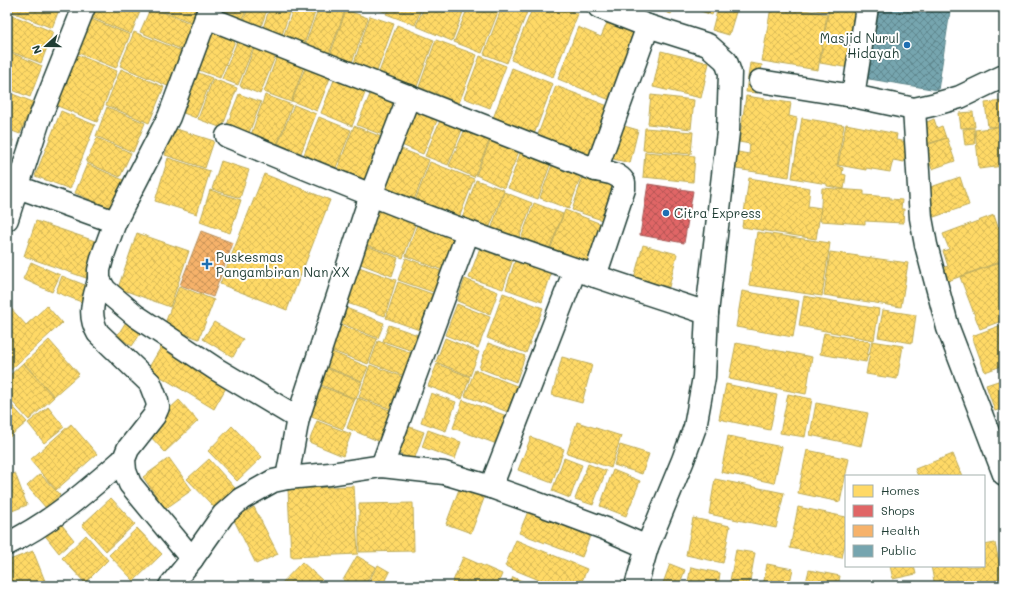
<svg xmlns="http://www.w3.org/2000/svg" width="1011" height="593" font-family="Mali,sans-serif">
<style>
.homes{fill:url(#homes-cross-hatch);stroke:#bcaa57}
.shops{fill:url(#shops-cross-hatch);stroke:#a65a57}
.health{fill:url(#health-cross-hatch);stroke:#b68f5a}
.public{fill:url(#public-cross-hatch);stroke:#5c868a}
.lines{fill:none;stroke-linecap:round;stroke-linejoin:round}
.minor-casing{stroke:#1f3d34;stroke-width:25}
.minor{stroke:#fff;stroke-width:22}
.poi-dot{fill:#1f6fb2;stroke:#fff;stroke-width:1.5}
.labels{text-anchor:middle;stroke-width:4;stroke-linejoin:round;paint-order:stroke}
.poi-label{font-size:13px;fill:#1f3d34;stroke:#fff;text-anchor:start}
</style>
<defs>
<pattern id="homes-cross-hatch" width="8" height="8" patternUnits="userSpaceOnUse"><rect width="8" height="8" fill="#ffd966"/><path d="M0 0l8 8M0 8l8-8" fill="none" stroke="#dabb59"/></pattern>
<pattern id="shops-cross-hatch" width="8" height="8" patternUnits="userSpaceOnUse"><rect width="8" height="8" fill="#e06666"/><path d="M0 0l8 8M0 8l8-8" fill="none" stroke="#b55555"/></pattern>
<pattern id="health-cross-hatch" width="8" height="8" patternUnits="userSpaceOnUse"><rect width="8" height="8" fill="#f6b26b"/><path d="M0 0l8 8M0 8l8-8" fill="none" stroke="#c79259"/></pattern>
<pattern id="public-cross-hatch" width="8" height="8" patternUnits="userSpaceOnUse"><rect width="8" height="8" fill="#76a5af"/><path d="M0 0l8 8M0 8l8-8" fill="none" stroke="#60888f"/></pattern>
</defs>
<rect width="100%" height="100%" fill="#fff"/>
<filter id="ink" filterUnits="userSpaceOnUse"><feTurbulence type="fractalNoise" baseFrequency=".025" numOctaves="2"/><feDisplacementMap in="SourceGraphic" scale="8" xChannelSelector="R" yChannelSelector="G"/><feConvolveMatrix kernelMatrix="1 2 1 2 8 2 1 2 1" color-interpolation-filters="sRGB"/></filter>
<g filter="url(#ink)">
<g class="homes">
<polygon points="7,7 60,7 52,28 7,10"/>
<polygon points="92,7 142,7 131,34 88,16"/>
<polygon points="151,7 194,25 183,50 140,32"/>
<polygon points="154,7 200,7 193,23"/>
<polygon points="219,7 247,7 241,24 216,15"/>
<polygon points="248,7 268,7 260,29 243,23"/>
<polygon points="270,7 291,7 281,38 262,31"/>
<polygon points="294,7 317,7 303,47 282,40"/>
<polygon points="319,7 346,8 328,57 304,48"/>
<polygon points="371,7 387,7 385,12"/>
<polygon points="389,7 422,7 415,25 386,14"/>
<polygon points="424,7 465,7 452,41 416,26"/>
<polygon points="468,7 494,7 499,9 482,53 454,42"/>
<polygon points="502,7 529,7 507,63 484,54"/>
<polygon points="533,7 562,7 578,14 553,77 511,60"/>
<polygon points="652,7 673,7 671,14"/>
<polygon points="690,7 715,7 712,15"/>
<polygon points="718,7 736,12 729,35 712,30"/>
<polygon points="771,7 787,7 827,14 818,70 762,61"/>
<polygon points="799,7 828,7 827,12"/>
<polygon points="829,7 860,7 850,68 820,63"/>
<polygon points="933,7 951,7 950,10"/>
<polygon points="346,10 368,18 351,65 329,58"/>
<polygon points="7,13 53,32 41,63 7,50"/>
<polygon points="370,16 394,24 376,74 353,66"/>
<polygon points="89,18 130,35 116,68 76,52"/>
<polygon points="609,18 638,30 610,100 558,79 578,27 601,37"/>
<polygon points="208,24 237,36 220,78 191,67"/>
<polygon points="397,25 434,40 416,89 378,75"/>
<polygon points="134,32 184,52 170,87 120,66"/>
<polygon points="239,37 255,43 238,85 222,79"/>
<polygon points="436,40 477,55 459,103 419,87"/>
<polygon points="256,43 277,52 260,94 240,86"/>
<polygon points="7,51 42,66 30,97 7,88"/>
<polygon points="279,51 306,61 291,102 264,92"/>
<polygon points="661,51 709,63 701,98 653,87"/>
<polygon points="75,54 117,71 97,122 55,105"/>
<polygon points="480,56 506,66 490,108 464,98"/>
<polygon points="307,63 332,73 317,111 292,101"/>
<polygon points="750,63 762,65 758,93 746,92"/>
<polygon points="512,68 553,84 533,137 492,121"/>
<polygon points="121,69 164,87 149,123 106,105"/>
<polygon points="191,70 212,78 196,118 176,110"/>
<polygon points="336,75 367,88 352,126 321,113"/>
<polygon points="213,79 237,88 222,128 198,119"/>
<polygon points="556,86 608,106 589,157 537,137"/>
<polygon points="372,90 404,103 390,138 357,125"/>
<polygon points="10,93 33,102 20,134 7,129 7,102"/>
<polygon points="239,94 261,102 247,138 225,130"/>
<polygon points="265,95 292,105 277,145 251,135"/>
<polygon points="651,95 694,100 691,129 648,124"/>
<polygon points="746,96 791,103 789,116 797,118 789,177 736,169 738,152 749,154 750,144 739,142"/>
<polygon points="1004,101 1004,126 988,127 985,103"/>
<polygon points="294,105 316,114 301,153 278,144"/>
<polygon points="414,106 439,116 423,154 399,144"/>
<polygon points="107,107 145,123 133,152 96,136"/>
<polygon points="61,111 95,125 70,189 35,176"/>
<polygon points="973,112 975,127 961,128 959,113"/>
<polygon points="442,116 464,125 448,165 425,156"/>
<polygon points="319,117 351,130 335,170 303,157"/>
<polygon points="802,118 844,125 837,166 843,168 842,174 846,175 844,189 827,186 827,184 792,178"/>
<polygon points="934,119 937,128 942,126 946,138 924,145 917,126"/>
<polygon points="617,124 638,130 630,163 609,158"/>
<polygon points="846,124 897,134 896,140 908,142 904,162 893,160 890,172 866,168 866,170 838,165"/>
<polygon points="354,126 389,140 372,184 337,170"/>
<polygon points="1004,126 1004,166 979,169 975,130"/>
<polygon points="466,127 491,137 474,177 449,166"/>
<polygon points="173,128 214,141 205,168 165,155"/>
<polygon points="645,128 693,132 691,154 643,150"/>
<polygon points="974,128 975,144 965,145 963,129"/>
<polygon points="7,137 13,140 7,155"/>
<polygon points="97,138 131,153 120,177 86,162"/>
<polygon points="947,138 955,161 932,169 924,146"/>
<polygon points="491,139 519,151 504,188 476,175"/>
<polygon points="399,148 429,160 414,200 384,188"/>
<polygon points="521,151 551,162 538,199 508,188"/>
<polygon points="645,152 695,156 693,182 643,177"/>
<polygon points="168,158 210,171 197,214 155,201"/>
<polygon points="221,161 249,170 240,198 212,189"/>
<polygon points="430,162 474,179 459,218 415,201"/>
<polygon points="553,162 582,173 569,209 540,198"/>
<polygon points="87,164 130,183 117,211 75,193"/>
<polygon points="264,174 330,200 287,310 220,284"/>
<polygon points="584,174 614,185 602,220 572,210"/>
<polygon points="960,177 969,205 934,217 925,189"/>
<polygon points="749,178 810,188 808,206 821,208 816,239 742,227"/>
<polygon points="476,180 504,190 489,229 462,219"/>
<polygon points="822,188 864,191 864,195 890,197 890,199 902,200 901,209 904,209 903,223 865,221 865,224 820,221"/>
<polygon points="210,190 241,200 230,233 200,222"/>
<polygon points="504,192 532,203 518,241 491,230"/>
<polygon points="534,203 563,214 549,250 521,239"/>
<polygon points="378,205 417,219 403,258 364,244"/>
<polygon points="565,210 604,225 588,265 550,250"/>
<polygon points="994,215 998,227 1002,226 1004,232 1004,260 948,281 942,268 948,266 943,251 949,249 943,234"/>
<polygon points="419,219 458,234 445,271 406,256"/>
<polygon points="36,221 98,242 86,278 24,256"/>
<polygon points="757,232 830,243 822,296 749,285"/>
<polygon points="137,233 189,251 170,307 118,288"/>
<polygon points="482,242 515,253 503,289 469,278"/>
<polygon points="364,245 398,258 392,276 358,263"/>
<polygon points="643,245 677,254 669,287 634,278"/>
<polygon points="830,252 908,263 901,307 824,295"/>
<polygon points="406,258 443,272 436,293 398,280"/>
<polygon points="516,258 552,271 542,302 506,289"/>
<polygon points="1004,261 1004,320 980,329 960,277"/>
<polygon points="31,262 60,275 52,292 23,279"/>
<polygon points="356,266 396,280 385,316 344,302"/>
<polygon points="62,276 90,287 84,303 56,292"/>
<polygon points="465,279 498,292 490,314 457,301"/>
<polygon points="398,282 438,296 425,332 386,318"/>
<polygon points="179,286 214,300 199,339 164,326"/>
<polygon points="742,291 799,301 793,337 736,327"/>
<polygon points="503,293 543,308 526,353 487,338"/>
<polygon points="804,296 879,309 874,340 799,326"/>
<polygon points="7,304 26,325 47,306 62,323 7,373"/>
<polygon points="457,304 490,317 478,348 445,335"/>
<polygon points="346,308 384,323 378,338 340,323"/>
<polygon points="883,310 916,315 912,343 878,337"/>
<polygon points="129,317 145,327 132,346 117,336"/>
<polygon points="214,322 243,339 233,357 203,339"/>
<polygon points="1004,324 1004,365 985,372 972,336"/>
<polygon points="340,325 377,339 368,364 330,350"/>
<polygon points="389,325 418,335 413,351 383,341"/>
<polygon points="824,333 870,342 866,362 820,354"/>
<polygon points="445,338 479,352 470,376 436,362"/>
<polygon points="49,340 79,374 54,396 24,363"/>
<polygon points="378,341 415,354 407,377 370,363"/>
<polygon points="872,341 903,346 897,379 866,374"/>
<polygon points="488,343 525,356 516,382 479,368"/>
<polygon points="736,343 812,357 806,394 729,379"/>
<polygon points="161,347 227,386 214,409 148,369"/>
<polygon points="332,352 368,367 362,381 326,367"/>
<polygon points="562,357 592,365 582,403 552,395"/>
<polygon points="23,363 54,397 29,420 7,396 7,378"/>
<polygon points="437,364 470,377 462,399 428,386"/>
<polygon points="370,365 406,378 394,410 359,397"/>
<polygon points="326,368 362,382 356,399 319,384"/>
<polygon points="475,370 517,386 508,412 465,396"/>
<polygon points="1004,379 1004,408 995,411 986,385"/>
<polygon points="726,384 777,395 770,430 719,419"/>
<polygon points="320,386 355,399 343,429 309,416"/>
<polygon points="431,393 456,402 446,431 421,422"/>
<polygon points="788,394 812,399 805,437 780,433"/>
<polygon points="358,398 395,412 383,443 347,428"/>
<polygon points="7,400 27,422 7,439"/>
<polygon points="179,400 198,421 165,452 145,431"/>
<polygon points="463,400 507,416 497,444 453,428"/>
<polygon points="816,403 868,413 861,446 810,435"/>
<polygon points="48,407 64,427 44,443 28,423"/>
<polygon points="317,421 351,434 343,456 309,442"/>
<polygon points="577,422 621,436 611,468 567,453"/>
<polygon points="71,424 97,454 56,490 30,460"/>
<polygon points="232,426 262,457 237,481 208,451"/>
<polygon points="407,426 424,432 414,460 397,453"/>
<polygon points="428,430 461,442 455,459 422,447"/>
<polygon points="728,436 782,447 774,483 721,472"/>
<polygon points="531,437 564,449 552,483 518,470"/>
<polygon points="620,445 649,454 642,474 614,465"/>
<polygon points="807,450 849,459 840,502 798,493"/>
<polygon points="953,454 962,476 918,476 915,469"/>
<polygon points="169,458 192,490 165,509 143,477"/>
<polygon points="564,458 582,465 570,498 552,491"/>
<polygon points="209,459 235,488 214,507 187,479"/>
<polygon points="588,464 606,471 593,505 575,499"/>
<polygon points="613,470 640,481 626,516 600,506"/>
<polygon points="15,473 27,505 7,513 7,476"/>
<polygon points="40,474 60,495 46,508 27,486"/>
<polygon points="715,479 784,493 776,528 709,514"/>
<polygon points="461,484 486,493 471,533 446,524"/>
<polygon points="354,486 358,554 291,557 288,489"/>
<polygon points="111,498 135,524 106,551 82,525"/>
<polygon points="413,503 414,551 359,552 359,504"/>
<polygon points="254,507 278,554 256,564 233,518"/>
<polygon points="798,507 846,517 846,539 842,558 790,548"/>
<polygon points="529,509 591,533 582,557 519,533"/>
<polygon points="693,518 730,526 723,563 686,555"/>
<polygon points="58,520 74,540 59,553 43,533"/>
<polygon points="137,528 162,554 134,581 109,555"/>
<polygon points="86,535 108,560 85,583 62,558"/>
<polygon points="516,540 587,569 580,586 554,586 505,566"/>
<polygon points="995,543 1004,586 935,586 931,566 984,566 984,545"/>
<polygon points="736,550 755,553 749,586 729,586"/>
<polygon points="33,551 47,586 7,586 7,561"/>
<polygon points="357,556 376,567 364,586 353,586 343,580"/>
<polygon points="463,557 502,574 497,586 451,586"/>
<polygon points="302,562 322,580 316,586 279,586"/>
<polygon points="670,564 685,570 679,586 662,586"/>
<polygon points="767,564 793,569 789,586 763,586"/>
<polygon points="378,565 390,572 383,586 366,586"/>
<polygon points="890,566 914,566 916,574 893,579"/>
<polygon points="691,567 720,573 718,586 687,586"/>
<polygon points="809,570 840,576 838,586 805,586"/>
<polygon points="513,577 533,586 509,586"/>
<polygon points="886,582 887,586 873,586"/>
</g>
<polygon class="shops" points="648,184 693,191 684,243 640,235"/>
<polygon class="health" points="201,231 233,243 213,297 180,285"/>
<polygon class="public" points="874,7 923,7 950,11 938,90 863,78"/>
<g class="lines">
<defs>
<g id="minor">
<polyline points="210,7 169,117 115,222 103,255 99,270 99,280 105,290 136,316 216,369 298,418 287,478"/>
<polyline points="599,7 648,26 708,45 726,61 730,73 728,132 707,313 704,377 695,427 683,460 647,547 636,586"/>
<path d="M 206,17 L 596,170 C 607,172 618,173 624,182 L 624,189 L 595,276"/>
<polyline points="760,81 853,96 914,109 932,105 960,97 1004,76"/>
<polyline points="853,96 867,7"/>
<polyline points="914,109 921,218 926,245 948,328 1004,474"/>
<path d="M 227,136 C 307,169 387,203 469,232 C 547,261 627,287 707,313"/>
<polyline points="596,170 648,26"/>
<polyline points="18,187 115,222"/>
<polyline points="7,219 39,120 84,7"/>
<path d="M 99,280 C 94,299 87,314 98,333 L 150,383 L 157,401 L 158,407 L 154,416 L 128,449 L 124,459 L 125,471 L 130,484 L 192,559"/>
<polyline points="298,418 371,195 409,96"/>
<polyline points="382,466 468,232"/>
<polyline points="491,487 575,270"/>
<path d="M 7,544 C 51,523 87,491 124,459"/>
<polyline points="170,586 192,559 223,515 241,499 273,481 287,478 330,474 382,466 444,473 491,487 539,504 606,529 647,547"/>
</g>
</defs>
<use href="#minor" class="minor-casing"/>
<use href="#minor" class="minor"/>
</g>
</g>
<g class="poi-dot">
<circle cx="907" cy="45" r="4"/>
<circle cx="666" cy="213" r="4"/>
<path d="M205 258h4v4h4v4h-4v4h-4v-4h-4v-4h4z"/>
</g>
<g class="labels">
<g class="poi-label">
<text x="899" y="43" text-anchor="end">Masjid Nurul<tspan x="899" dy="15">Hidayah</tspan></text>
<text x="674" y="218">Citra Express</text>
<text x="216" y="262">Puskesmas<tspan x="216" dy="15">Pangambiran Nan XX</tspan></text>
</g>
</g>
<rect width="1011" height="593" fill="none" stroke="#fff" stroke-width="24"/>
<rect x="12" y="12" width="987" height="569" fill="none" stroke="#1f3d34" stroke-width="1.5" filter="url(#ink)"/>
<rect x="845" y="475" width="140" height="92" fill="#ffffff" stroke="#a5b1ae"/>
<rect x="853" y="485" width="20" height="12" fill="#ffd966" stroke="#a5b1ae"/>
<text x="881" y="495" font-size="12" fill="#1f3d34">Homes</text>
<rect x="853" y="505" width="20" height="12" fill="#e06666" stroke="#a5b1ae"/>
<text x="881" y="515" font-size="12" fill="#1f3d34">Shops</text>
<rect x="853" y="525" width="20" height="12" fill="#f6b26b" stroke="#a5b1ae"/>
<text x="881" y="535" font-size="12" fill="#1f3d34">Health</text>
<rect x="853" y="545" width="20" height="12" fill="#76a5af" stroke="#a5b1ae"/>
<text x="881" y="555" font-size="12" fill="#1f3d34">Public</text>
<g transform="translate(46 46) rotate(249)" stroke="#ffffff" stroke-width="3" paint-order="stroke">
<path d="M0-3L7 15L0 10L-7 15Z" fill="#1f3d34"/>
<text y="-6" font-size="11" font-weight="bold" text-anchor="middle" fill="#1f3d34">N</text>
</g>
</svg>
